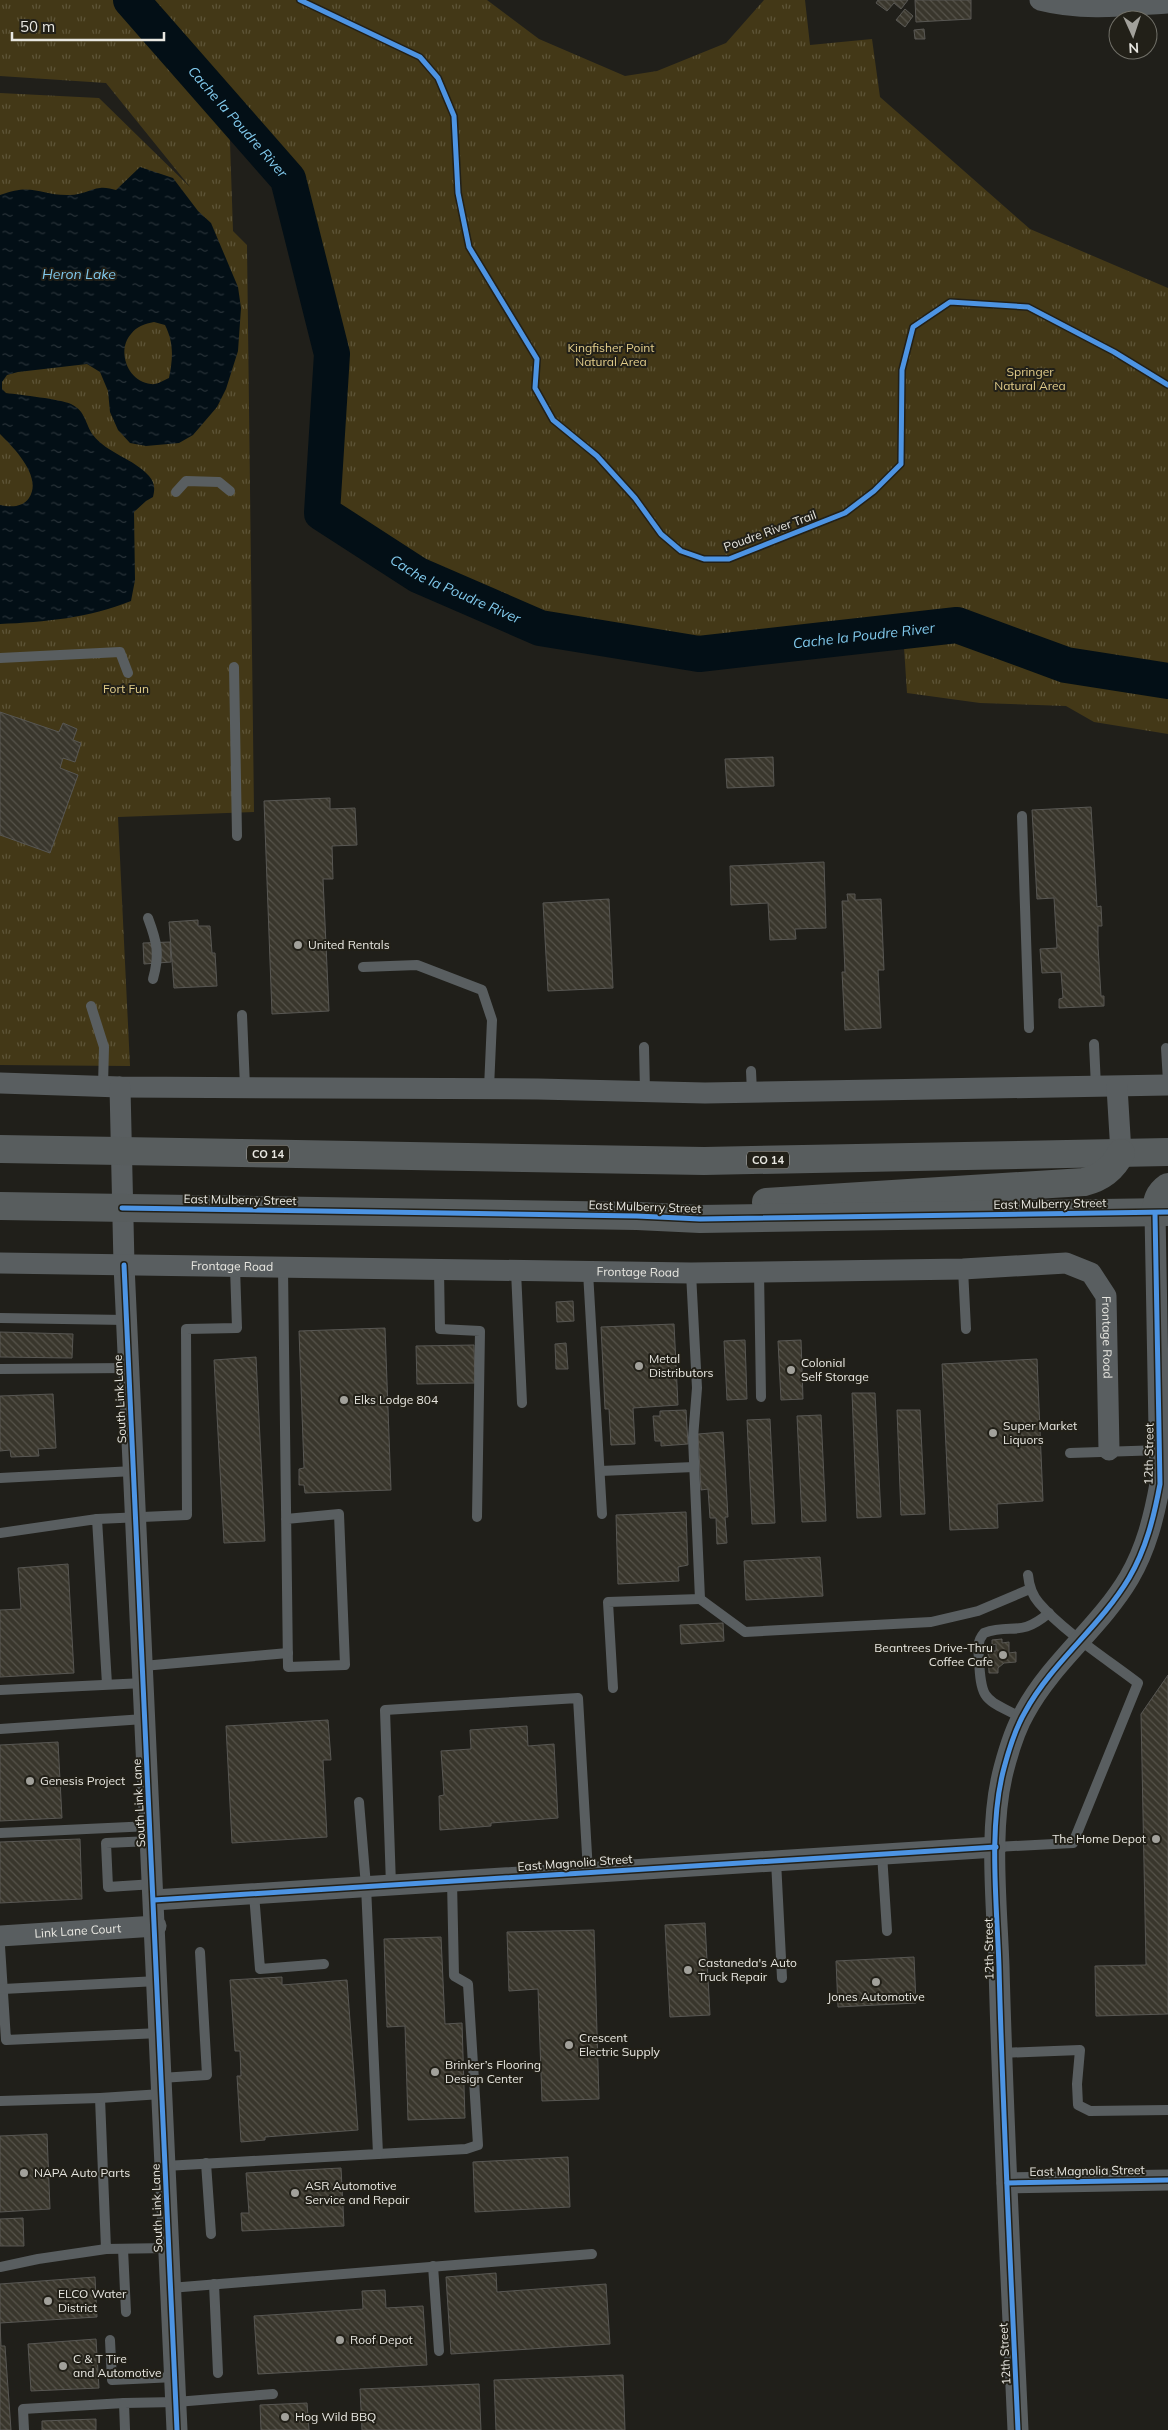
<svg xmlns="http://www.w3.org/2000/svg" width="1168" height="2430" font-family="Mulish,sans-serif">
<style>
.grass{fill:url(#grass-tufts)}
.water{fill:url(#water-ripples);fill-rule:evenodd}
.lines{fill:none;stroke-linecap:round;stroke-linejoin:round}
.river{stroke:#030f16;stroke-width:36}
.building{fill:url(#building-back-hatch);stroke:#585753}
.service{stroke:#595e60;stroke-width:10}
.minor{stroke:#595e60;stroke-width:21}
.trunk{stroke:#585d5e;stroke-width:28}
.cycleway-casing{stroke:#222018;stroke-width:8}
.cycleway{stroke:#4d94e3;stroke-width:5}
.poi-dot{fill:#a2a19b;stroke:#222018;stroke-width:2}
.labels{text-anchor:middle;stroke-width:4;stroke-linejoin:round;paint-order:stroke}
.shield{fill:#222018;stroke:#adaba5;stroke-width:1}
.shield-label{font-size:11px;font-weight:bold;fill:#e8e7e1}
.park-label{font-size:12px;fill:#e2cd8b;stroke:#222018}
.street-label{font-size:12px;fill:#e8e7e1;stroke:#222018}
.poi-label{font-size:12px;fill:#e8e7e1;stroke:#222018;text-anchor:start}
.water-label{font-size:14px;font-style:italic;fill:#81c9ec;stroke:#222018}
</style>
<defs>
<pattern id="grass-tufts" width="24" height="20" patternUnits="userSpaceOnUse" patternTransform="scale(1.25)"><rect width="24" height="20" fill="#433817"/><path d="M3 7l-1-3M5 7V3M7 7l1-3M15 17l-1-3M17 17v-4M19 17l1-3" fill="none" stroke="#5e5538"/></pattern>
<pattern id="water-ripples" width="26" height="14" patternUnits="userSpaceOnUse" patternTransform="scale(1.25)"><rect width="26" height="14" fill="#030f16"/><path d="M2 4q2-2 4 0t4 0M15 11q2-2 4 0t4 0" fill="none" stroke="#283238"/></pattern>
<pattern id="building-back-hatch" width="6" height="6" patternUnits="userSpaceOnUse" patternTransform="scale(1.25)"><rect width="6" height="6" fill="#39362c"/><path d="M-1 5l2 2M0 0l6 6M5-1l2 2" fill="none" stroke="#56534a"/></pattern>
</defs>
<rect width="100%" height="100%" fill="#201f1a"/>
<polygon class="grass" points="0,0 487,0 539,39 625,76 657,71 726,43 764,0 805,0 810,45 872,39 880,97 1030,229 1168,288 1168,734 1094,722 1066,706 980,703 907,693 903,632 699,654 540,628 418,575 322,513 332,354 288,180 229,112 233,231 247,245 254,812 118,817 130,1066 0,1065 0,93 99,98 190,187 106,83 0,76"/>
<path class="water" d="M 140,167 L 173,178 L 198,211 L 211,223 L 238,287 L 241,308 L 238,351 L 226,389 L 217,407 L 193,435 L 179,443 L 146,446 L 130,443 L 118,430 L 110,412 L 108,391 L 100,372 L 87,364 L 18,372 L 7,375 L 2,382 L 2,389 L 6,393 C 21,395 60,399 71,404 C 86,411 85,424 93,435 C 108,454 133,458 149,476 C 155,483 155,489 153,497 L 146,501 L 134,512 L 135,580 L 131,601 C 89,618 45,622 0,624 L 0,505 C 10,507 22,508 29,498 C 43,477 14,448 0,434 L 0,195 C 34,182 40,196 70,195 C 82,195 90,189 100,188 C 105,187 111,189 116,190 ZM 154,322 L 165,325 C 174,343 173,358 169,378 C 164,380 157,385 151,384 C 128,382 116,351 131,334 C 137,326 145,324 154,322 Z"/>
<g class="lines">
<path class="river" id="s1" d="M 131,0 L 288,179 L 332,354 L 322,513 L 418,575 L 540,628 L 699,654 L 957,625 L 1066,665 L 1168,681"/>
</g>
<g class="building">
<polygon points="878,0 908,0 901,9 894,3 887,11 876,3"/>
<polygon points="915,0 971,0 971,19 916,22"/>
<polygon points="905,9 913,16 905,27 896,20"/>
<polygon points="924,29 925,39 915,39 914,30"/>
<polygon points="0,712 59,732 63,723 77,729 73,740 81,743 75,762 63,758 60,768 78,775 50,853 0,835"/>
<polygon points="773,757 774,786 727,788 725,759"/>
<polygon points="330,798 330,809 355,808 357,845 332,846 333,879 323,879 329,1011 272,1014 264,801"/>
<polygon points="1091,807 1097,907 1101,906 1102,926 1098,926 1098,946 1101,996 1104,996 1104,1006 1059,1008 1059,999 1063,998 1061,972 1042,973 1040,949 1057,948 1054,898 1037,899 1032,810"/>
<polygon points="824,862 826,928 795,929 796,939 770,940 768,903 731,905 730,866"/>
<polygon points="847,894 855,894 855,900 881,899 884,970 878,970 881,1028 845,1030 842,972 845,972 842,901 848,901"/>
<polygon points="609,899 613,988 548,991 543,903"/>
<polygon points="198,920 198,926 210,926 212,953 215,953 217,986 174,988 169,922"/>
<polygon points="170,942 171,962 144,964 143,943"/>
<polygon points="573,1301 574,1321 557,1322 556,1302"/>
<polygon points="674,1324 678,1405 633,1408 635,1444 611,1445 609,1409 605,1409 601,1327"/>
<polygon points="385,1328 391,1490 305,1493 304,1485 299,1485 299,1469 304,1468 299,1331"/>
<polygon points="0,1332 73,1334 72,1358 0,1357"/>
<polygon points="745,1340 747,1399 727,1400 724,1341"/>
<polygon points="801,1340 803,1399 781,1400 778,1341"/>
<polygon points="566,1343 568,1369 556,1369 555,1344"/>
<polygon points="474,1345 475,1383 417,1384 416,1346"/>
<polygon points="256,1357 265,1541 224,1543 214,1360"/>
<polygon points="1037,1359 1043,1501 997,1504 998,1528 950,1530 942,1364"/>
<polygon points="852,1393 875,1393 881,1517 857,1518"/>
<polygon points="53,1394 56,1448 38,1449 39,1456 11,1457 10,1450 0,1451 0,1396"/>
<polygon points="686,1410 688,1444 661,1446 661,1441 655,1441 653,1416 660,1416 660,1411"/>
<polygon points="897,1410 920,1410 925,1514 901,1515"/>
<polygon points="821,1415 826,1521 802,1522 797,1416"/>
<polygon points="770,1419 775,1523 752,1524 747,1420"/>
<polygon points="723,1432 728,1517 725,1517 727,1543 717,1544 716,1518 710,1518 708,1489 701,1490 698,1434"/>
<polygon points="686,1512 688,1565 678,1567 679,1581 618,1584 616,1515"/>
<polygon points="820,1557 823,1596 746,1600 744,1561"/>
<polygon points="68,1564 74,1673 0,1677 0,1610 21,1609 18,1568"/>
<polygon points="723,1623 724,1641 681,1644 680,1625"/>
<polygon points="1002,1639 1002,1643 1009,1642 1009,1653 1016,1652 1016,1662 1004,1663 998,1668 998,1673 989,1673 988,1651 996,1651 996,1644 992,1645 992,1640"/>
<polygon points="1168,1675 1168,2014 1096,2016 1095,1966 1146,1965 1141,1714"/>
<polygon points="328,1720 331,1760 323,1760 327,1837 232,1843 226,1726"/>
<polygon points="527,1726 528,1746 554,1744 558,1818 491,1823 491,1826 440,1830 439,1796 444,1795 441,1751 471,1749 470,1730"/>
<polygon points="58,1742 62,1818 0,1821 0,1745"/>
<polygon points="80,1839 82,1899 0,1903 0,1842"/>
<polygon points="705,1923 710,2015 670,2017 665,1925"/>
<polygon points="594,1930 599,2099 542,2101 538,1989 509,1991 507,1932"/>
<polygon points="441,1937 445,2024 462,2023 465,2118 408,2120 405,2026 387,2027 384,1939"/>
<polygon points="914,1957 916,2003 838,2007 836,1961"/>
<polygon points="282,1977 282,1985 347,1980 358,2130 265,2137 265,2140 241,2142 237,2076 241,2076 240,2051 235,2051 230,1980"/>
<polygon points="47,2134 50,2209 0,2212 0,2136"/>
<polygon points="568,2157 570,2207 475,2212 473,2162"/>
<polygon points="341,2168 344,2226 242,2231 241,2213 249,2213 246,2173"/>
<polygon points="23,2218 24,2246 0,2246 0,2219"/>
<polygon points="496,2273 497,2292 606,2284 610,2344 451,2354 446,2277"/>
<polygon points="95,2277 97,2317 0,2323 0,2284"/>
<polygon points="385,2290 386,2308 423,2306 427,2365 258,2374 254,2316 363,2309 362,2291"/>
<polygon points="0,2323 1,2346 5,2346 11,2430 0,2430"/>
<polygon points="96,2339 99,2388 31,2391 28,2344"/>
<polygon points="623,2375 625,2430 496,2430 494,2380"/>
<polygon points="479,2384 481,2430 362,2430 360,2389"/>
<polygon points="307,2403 309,2430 261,2430 260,2405"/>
<polygon points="96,2419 96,2430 42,2430 42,2421"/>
</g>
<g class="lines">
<g class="service">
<polyline points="176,492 186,481 219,482 230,491"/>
<polyline points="0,658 120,652 128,673"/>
<polyline points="234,667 237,836"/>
<polyline points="1022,816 1029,1028"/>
<path d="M 148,918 C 157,942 160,954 153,979"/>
<polyline points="363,967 417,965 482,990 492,1020 489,1088"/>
<polyline points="91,1006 104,1047 103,1086"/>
<polyline points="242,1015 245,1087"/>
<polyline points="1094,1044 1096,1087"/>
<polyline points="644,1047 645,1091"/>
<polyline points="1166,1048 1168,1082"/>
<polyline points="751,1071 752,1092"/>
<polyline points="283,1268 288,1667 345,1665 339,1514 286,1519"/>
<polyline points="963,1269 966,1329"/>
<polyline points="439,1270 440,1329 480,1331 477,1517"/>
<polyline points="516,1271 522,1403"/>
<polyline points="759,1271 761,1397"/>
<polyline points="588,1272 602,1514"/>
<polyline points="0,1318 126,1320"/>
<polyline points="0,1369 129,1368"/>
<polyline points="1070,1453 1162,1450"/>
<polyline points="600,1471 694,1467"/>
<polyline points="0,1478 134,1471"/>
<polyline points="97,1519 187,1515 186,1329 237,1328 235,1267"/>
<polyline points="0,1533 97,1519 107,1684"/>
<polyline points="700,1599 745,1632 931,1622 978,1611 1030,1589"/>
<polyline points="143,1666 288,1653"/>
<polyline points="613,1688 608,1602 700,1599 693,1438 697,1388 691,1273"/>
<polyline points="0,1690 144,1683"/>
<path d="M 1022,1718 C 985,1698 981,1703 979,1659 C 978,1649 977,1641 984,1633 C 1013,1623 1019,1638 1049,1613"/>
<polyline points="0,1729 144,1719"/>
<polyline points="0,1833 151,1826"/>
<polyline points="151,1841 106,1843 108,1887 154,1884"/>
<path d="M 996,1847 L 1073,1843 L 1138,1683 C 1108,1660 1063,1631 1039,1603 C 1032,1595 1029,1586 1028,1575"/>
<polyline points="882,1854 887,1931"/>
<polyline points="776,1861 782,1978"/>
<polyline points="391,1885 385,1710 578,1698 588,1872"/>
<polyline points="254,1894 260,1969 324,1964"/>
<polyline points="0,1946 6,2040 160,2033"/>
<polyline points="3,1989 158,1981"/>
<polyline points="1001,2053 1080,2050 1077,2084 1078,2105 1090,2111 1168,2110"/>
<polyline points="161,2078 207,2075 200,1952"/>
<polyline points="162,2094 100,2098 106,2249 168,2248"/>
<polyline points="0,2101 100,2098"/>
<polyline points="378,2154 466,2149 478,2145 468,1984 454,1976 452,1881"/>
<polyline points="206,2163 211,2234"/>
<polyline points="165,2166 378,2154 366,1886 359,1802"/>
<polyline points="123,2249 126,2312"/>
<polyline points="433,2266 439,2351"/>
<polyline points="0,2267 38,2259 106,2249"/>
<polyline points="214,2284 218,2373"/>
<polyline points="170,2288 592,2254"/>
<polyline points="110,2340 112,2380 175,2377"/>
<polyline points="24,2430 23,2409 124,2403"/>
<polyline points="125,2430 124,2403 176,2402 273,2394"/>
</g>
<g class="minor">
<path d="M 1040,0 C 1083,11 1124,6 1168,3"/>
<polyline points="0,1083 120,1087 538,1089 705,1093 1168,1085"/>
<polyline points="120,1087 124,1265 177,2430"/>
<polyline points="1117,1087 1121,1153"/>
<path id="s2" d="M 0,1263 L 691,1273 L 963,1269 L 1066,1263 L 1091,1273 L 1106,1296 L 1109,1450"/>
<polyline points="154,1900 996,1847"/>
<path id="s3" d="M 0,1936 L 156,1926"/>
<polyline points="1007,2183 1168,2180"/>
<path d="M 1018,2430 C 1011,2276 1003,2121 999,1967 C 997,1905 988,1827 1004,1768 C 1009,1749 1015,1729 1025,1712 C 1052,1662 1100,1627 1129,1578 C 1146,1549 1154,1517 1160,1484 L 1155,1213"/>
</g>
<g class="trunk">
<polyline points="0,1149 704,1161 1168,1152"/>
<path d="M 766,1202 L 1084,1182 C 1101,1178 1113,1169 1121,1153"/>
<polyline points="0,1206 637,1216 700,1219 1168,1212"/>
<path d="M 1155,1213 C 1157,1201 1158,1194 1168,1187"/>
</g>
<defs>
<g id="cycleway">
<polyline points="300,0 420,57 438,78 454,116 458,193 469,247 537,359 535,388 553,420 597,456 635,498 661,534 681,551 704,559 729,559 845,513 874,491 901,464 902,370 913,327 950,302 1028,307 1114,352 1168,385"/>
<polyline points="122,1208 637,1216 700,1219 1168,1212"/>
<polyline points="124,1265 177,2430"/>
<polyline points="154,1900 996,1847"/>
<polyline points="1007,2183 1168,2180"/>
<path d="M 1018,2430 C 1011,2276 1003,2121 999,1967 C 997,1905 988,1827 1004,1768 C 1009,1749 1015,1729 1025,1712 C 1052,1662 1100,1627 1129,1578 C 1146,1549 1154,1517 1160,1484 L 1155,1213"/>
</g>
</defs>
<use href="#cycleway" class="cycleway-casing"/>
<use href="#cycleway" class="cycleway"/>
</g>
<g class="poi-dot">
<circle cx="298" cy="945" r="5"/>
<circle cx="639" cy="1366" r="5"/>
<circle cx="791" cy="1370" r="5"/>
<circle cx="344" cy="1400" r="5"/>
<circle cx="993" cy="1433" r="5"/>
<circle cx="1003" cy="1655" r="5"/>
<circle cx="30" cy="1781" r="5"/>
<circle cx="1156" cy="1839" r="5"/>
<circle cx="688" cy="1970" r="5"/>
<circle cx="876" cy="1982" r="5"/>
<circle cx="569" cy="2045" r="5"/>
<circle cx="435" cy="2072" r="5"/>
<circle cx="24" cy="2173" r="5"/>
<circle cx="295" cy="2193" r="5"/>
<circle cx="48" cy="2301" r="5"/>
<circle cx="340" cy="2340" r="5"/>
<circle cx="63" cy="2366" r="5"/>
<circle cx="285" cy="2417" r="5"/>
</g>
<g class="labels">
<g class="shield">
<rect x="247" y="1145.5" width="42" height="17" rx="4"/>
<rect x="747" y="1151.5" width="42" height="17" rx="4"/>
</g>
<g class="shield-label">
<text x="268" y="1158">CO 14</text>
<text x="768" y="1164">CO 14</text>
</g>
<g class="park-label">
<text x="611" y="352">Kingfisher Point<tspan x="611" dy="14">Natural Area</tspan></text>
<text x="1030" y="376">Springer<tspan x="1030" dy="14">Natural Area</tspan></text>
<text x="126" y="693">Fort Fun</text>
</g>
<g class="street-label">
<text transform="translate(770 531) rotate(-20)" y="4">Poudre River Trail</text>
<text transform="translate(240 1200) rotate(1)" y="4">East Mulberry Street</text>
<text transform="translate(1050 1204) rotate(-1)" y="4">East Mulberry Street</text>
<text transform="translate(645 1207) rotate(2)" y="4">East Mulberry Street</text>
<text dy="4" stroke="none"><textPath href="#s2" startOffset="232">Frontage Road</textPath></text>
<text dy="4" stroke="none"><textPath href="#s2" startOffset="638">Frontage Road</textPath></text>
<text dy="4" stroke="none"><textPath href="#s2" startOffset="1162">Frontage Road</textPath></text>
<text transform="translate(120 1399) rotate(-93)" y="4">South Link Lane</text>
<text transform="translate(1149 1454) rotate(-89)" y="4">12th Street</text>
<text transform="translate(139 1803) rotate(-93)" y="4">South Link Lane</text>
<text transform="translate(575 1863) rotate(-4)" y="4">East Magnolia Street</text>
<text dy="4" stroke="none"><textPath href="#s3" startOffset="78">Link Lane Court</textPath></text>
<text transform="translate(989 1949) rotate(-91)" y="4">12th Street</text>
<text transform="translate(1087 2171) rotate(-1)" y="4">East Magnolia Street</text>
<text transform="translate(157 2208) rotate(-92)" y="4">South Link Lane</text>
<text transform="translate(1005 2354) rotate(-93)" y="4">12th Street</text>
</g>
<g class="poi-label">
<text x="308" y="949">United Rentals</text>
<text x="649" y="1363">Metal<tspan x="649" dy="14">Distributors</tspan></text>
<text x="801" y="1367">Colonial<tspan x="801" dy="14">Self Storage</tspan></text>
<text x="354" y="1404">Elks Lodge 804</text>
<text x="1003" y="1430">Super Market<tspan x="1003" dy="14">Liquors</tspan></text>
<text x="993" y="1652" text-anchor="end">Beantrees Drive-Thru<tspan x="993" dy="14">Coffee Cafe</tspan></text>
<text x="40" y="1785">Genesis Project</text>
<text x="1146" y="1843" text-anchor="end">The Home Depot</text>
<text x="698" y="1967">Castaneda's Auto<tspan x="698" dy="14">Truck Repair</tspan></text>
<text x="876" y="2001" text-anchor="middle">Jones Automotive</text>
<text x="579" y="2042">Crescent<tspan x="579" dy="14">Electric Supply</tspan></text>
<text x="445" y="2069">Brinker’s Flooring<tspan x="445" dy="14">Design Center</tspan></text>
<text x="34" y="2177">NAPA Auto Parts</text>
<text x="305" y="2190">ASR Automotive<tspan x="305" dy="14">Service and Repair</tspan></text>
<text x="58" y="2298">ELCO Water<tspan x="58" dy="14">District</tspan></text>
<text x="350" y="2344">Roof Depot</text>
<text x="73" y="2363">C &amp; T Tire<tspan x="73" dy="14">and Automotive</tspan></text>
<text x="295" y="2421">Hog Wild BBQ</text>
</g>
<g class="water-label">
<text dy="5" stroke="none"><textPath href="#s1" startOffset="162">Cache la Poudre River</textPath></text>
<text x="79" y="279">Heron Lake</text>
<text dy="5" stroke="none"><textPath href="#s1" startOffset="732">Cache la Poudre River</textPath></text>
<text dy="5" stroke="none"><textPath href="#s1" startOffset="1152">Cache la Poudre River</textPath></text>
</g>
</g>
<g transform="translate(1133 35) rotate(177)"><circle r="24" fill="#222018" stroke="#717068"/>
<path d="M0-4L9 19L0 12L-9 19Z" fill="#a2a19b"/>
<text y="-8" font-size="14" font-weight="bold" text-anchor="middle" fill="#e8e7e1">N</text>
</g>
<path d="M12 32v8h152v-8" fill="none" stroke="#e8e7e1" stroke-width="2.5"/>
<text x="20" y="32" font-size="15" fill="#e8e7e1" stroke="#222018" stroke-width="4" paint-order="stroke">50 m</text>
</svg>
